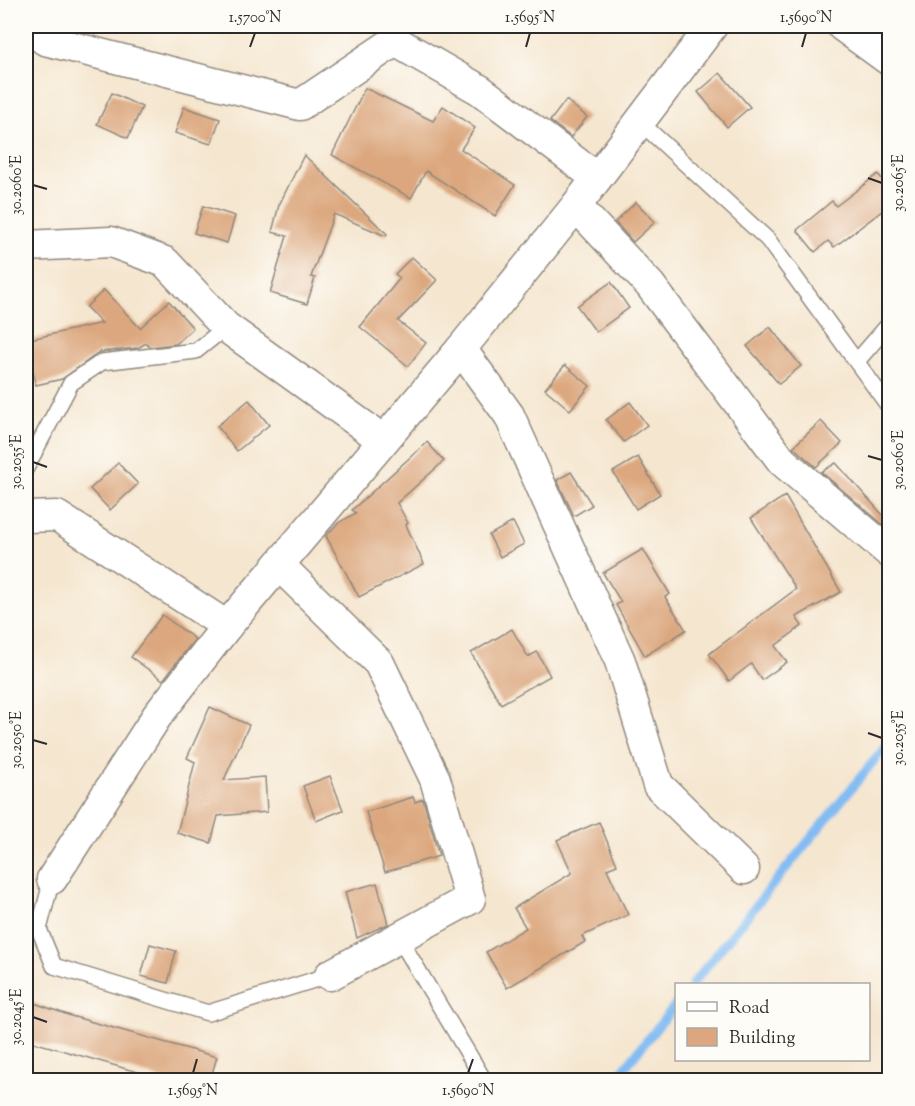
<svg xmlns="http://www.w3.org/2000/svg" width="915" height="1106" font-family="'Sorts Mill Goudy',serif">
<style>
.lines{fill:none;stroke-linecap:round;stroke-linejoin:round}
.stream{stroke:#82bcf3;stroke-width:9}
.building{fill:#dca77e}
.lane-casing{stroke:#90887d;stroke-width:18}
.street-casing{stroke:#90887d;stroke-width:33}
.lane{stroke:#fff;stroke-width:15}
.street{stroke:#fff;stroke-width:30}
.ticks{fill:none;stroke:#2b2b2b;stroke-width:2}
.neatline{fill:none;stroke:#2b2b2b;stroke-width:2}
.ticks-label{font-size:15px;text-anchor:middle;fill:#2b2b2b}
</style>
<rect width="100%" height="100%" fill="#fdfcf7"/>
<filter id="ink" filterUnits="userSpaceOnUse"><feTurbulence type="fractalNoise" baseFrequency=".0167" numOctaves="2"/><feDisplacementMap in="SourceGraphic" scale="12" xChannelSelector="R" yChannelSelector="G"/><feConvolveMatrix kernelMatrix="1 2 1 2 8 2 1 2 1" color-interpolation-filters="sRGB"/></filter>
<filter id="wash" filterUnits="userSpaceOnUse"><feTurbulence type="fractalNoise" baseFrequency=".008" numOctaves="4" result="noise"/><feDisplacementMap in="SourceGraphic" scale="24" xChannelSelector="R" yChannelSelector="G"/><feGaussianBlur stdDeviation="1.35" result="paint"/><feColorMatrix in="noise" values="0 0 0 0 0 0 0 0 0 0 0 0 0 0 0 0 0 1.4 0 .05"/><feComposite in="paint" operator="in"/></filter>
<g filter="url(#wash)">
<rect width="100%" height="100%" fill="#f5e6cf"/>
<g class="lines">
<g class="stream">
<polyline points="692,984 890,741"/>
<polyline points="615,1080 676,1004"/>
</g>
</g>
<g id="blocks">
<g class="building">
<polygon points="720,73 750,107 727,127 698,92"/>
<polygon points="365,88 433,121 443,106 475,128 461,149 515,185 495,216 426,171 411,198 332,155"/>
<polygon points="112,93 142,107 128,138 97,124"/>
<polygon points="566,100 587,117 571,137 550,121"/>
<polygon points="184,107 220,119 211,144 175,133"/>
<polygon points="304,155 387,234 386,236 334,214 311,277 315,278 307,304 270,293 287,236 272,232 279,205"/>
<polygon points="878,174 890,189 890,205 834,247 828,241 815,252 797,230 832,201 836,206"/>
<polygon points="636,202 655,222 633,242 615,222"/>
<polygon points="203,206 235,216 227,243 194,233"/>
<polygon points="412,257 437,280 398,321 426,343 408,366 360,327 400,278 395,274"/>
<polygon points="611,282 629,308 596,332 577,306"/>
<polygon points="104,290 140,328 169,301 193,328 176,344 150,347 146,343 138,348 100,352 62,379 36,385 26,340 102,323 86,307"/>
<polygon points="770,327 801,366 779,384 747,346"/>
<polygon points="565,365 590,386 570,410 545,389"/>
<polygon points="249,400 269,425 237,451 217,426"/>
<polygon points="630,402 647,425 624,442 606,420"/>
<polygon points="821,421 842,443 816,467 793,447"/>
<polygon points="427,442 444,461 397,503 408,523 406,525 424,564 359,597 326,536 338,523 356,513 352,510"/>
<polygon points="638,457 660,494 636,509 613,472"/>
<polygon points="118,463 138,484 110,510 90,489"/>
<polygon points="836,463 890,523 886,527 821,472"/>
<polygon points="571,472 592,505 574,516 557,480"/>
<polygon points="785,496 841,592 796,617 802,626 775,646 787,662 762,680 751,664 729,681 709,654 796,589 751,518"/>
<polygon points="513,522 524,544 500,557 489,535"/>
<polygon points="643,549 670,594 665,597 686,630 645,656 616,605 621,602 603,573"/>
<polygon points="162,615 195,639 163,680 131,657"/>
<polygon points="512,629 528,657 537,652 550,676 501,704 471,653"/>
<polygon points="210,707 249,725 224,780 265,777 267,812 218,816 211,843 177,833 195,762 187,758"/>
<polygon points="330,776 343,810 316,821 303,786"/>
<polygon points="413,797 415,802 423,799 439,856 385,872 366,812"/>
<polygon points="599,822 617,865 607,869 628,915 582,936 585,942 507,988 486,952 526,928 514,908 572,873 557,840"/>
<polygon points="377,883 388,924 357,938 345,892"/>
<polygon points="150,944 176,951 168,983 141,976"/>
<polygon points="26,1000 71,1016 217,1057 210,1080 165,1080 26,1040"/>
</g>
</g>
</g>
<g filter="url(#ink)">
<use href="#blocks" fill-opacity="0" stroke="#90887d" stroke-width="1.5"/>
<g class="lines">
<defs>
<g id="lane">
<polyline points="640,122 768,240 890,408"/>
<polyline points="858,360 890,323"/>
<polyline points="26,468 71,383 102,362 196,351 226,327"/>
<polyline points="52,879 39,929 54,966 208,1013 330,975"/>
<polyline points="399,938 484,1080"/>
</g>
<g id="street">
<polyline points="26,26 45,40 300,105 395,41 480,90 597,178"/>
<polyline points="842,26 890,61"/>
<polyline points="576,206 650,285 782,461 890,553"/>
<polyline points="26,246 111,242 165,262 226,327 383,440"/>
<polyline points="461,349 509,415 620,661 658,785 744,869"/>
<polyline points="26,517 57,516 227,626"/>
<polyline points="279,565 379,663 435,779 470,899 330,975"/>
<polyline points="52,879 157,716 227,626 461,349 576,206 712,26"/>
</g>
</defs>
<use href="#lane" class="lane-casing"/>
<use href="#street" class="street-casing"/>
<use href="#lane" class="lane"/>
<use href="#street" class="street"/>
</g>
</g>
<path class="ticks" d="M 250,47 L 255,33M 526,47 L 530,33M 802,47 L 806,33M 868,178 L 882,183M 33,185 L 47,189M 868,456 L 882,460M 33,462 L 47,467M 868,733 L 882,738M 33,740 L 47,744M 33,1017 L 47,1022M 193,1073 L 197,1059M 468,1073 L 473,1059"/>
<rect width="915" height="1106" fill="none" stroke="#fdfcf7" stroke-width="66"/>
<rect x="675" y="983" width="195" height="78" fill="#fdfcf7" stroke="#a9a8a5" stroke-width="1.5"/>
<rect x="687" y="1002" width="30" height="9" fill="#ffffff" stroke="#a9a8a5" stroke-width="1.5"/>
<text x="729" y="1013" font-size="18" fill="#2b2b2b">Road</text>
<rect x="687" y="1028" width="30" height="18" fill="#dca77e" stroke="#a9a8a5" stroke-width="1.5"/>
<text x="729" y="1043" font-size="18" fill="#2b2b2b">Building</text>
<rect x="33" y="33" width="849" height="1040" class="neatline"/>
<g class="ticks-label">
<text x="255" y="22">1.5700°N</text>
<text x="530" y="22">1.5695°N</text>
<text x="806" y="22">1.5690°N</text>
<text transform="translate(898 183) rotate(-90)" y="5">30.2065°E</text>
<text transform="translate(16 185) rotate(-90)" y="5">30.2060°E</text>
<text transform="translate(898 460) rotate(-90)" y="5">30.2060°E</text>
<text transform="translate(16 462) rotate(-90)" y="5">30.2055°E</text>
<text transform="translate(898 738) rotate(-90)" y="5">30.2055°E</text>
<text transform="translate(16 740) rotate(-90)" y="5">30.2050°E</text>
<text transform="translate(16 1017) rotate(-90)" y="5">30.2045°E</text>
<text x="193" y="1095">1.5695°N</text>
<text x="468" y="1095">1.5690°N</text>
</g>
</svg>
